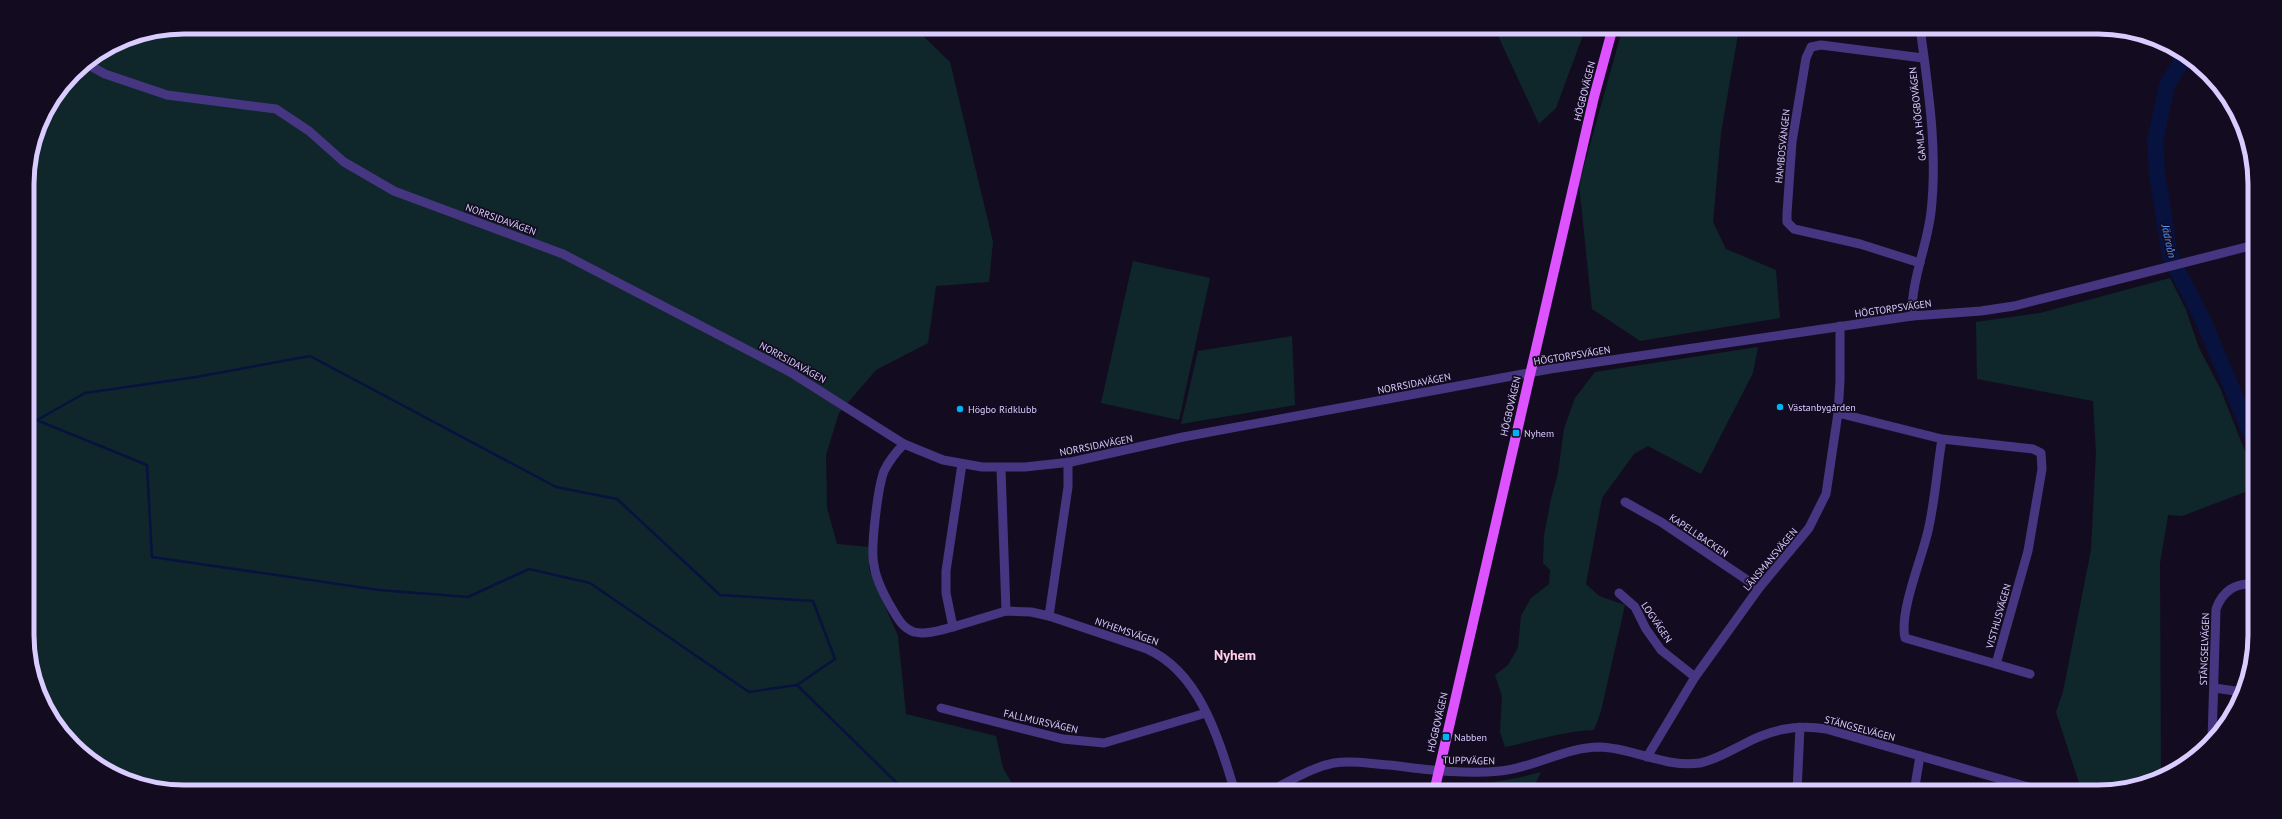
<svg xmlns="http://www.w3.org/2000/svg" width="2282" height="819" font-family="'PT Sans',sans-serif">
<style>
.green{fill:#0f272b}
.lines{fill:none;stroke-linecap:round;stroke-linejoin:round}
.stream{stroke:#08123e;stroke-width:2.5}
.river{stroke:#08123e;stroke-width:16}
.minor{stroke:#463681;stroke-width:9}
.major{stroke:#dd53ff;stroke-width:10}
.poi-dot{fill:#00b3f7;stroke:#130c21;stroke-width:1.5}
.labels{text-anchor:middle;stroke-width:3.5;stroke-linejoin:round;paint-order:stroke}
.street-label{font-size:10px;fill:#dbccff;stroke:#130c21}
.poi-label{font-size:10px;fill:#dbccff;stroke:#130c21;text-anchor:start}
.water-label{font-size:11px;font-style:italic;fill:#5a95ff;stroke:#130c21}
.district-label{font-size:14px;font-weight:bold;fill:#ffcee5;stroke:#130c21}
.rim{fill:none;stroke:#dbccff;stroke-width:5}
</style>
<rect width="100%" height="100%" fill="#130c21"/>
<g class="green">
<polygon points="184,27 914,27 950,62 993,242 989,282 936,286 928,343 876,370 839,413 826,455 827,508 837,544 869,547 869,569 898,636 906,714 996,736 1003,768 1017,792 184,792 134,784 97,766 66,739 43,705 30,665 27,174 43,114 80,66 124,39"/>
<polygon points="1494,27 1586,27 1556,108 1539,124"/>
<polygon points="1623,27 1794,27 1793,33 1738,34 1721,133 1713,222 1726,249 1776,270 1780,318 1640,341 1592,309 1579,184"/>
<polygon points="1133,261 1210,278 1179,420 1101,403"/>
<path d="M 2170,278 L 2186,310 L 2199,348 L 2220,388 L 2244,449 L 2254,463 L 2255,474 L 2245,492 L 2182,516 L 2168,515 L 2160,563 L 2161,777 C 2137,790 2109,792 2082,792 L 2056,712 L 2063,692 L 2091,550 L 2096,453 L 2093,401 L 1977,379 L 1976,322 L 2040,313 Z"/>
<polygon points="1292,336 1295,405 1181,424 1198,351"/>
<path d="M 1758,347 L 1753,373 L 1701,474 L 1648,446 L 1634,454 L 1602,498 L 1586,584 L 1599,596 L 1625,605 L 1601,711 L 1594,730 C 1563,731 1535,741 1505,747 L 1500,732 L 1502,696 L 1495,675 L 1508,665 L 1518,648 L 1521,616 L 1531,598 L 1549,584 L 1550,570 L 1543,563 L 1544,536 L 1551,499 L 1558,473 L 1564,429 L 1575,398 L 1595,372 Z"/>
<polygon points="1541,772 1531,792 1447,792 1448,790 1517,778"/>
</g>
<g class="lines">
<g class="stream">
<polyline points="29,417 147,465 152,557 379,590 468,597 529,569 590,583 749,692 797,685 906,792"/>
<polyline points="37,420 85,393 196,377 310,356 556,487 617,499 720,595 813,601 835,659 797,685"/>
</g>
<polyline class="river" points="2186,54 2167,85 2155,141 2157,173 2170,256 2203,320 2254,441"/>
<g class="minor">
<polyline points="85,63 105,74 167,95 276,109 309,131 344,162 394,191 563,254 790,372 904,444 943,460 982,467 1025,467 1071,462 1183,437 1550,369 1912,316 1981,311 2014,306 2254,245"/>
<polyline points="1920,263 1860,244 1794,229 1787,222 1787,213 1792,142 1806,58 1811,47 1821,45 1923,58"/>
<path d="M 1912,316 C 1911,280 1927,247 1931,212 C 1938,150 1928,88 1920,27"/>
<path d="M 1838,413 L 1942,439 L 2024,448 L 2033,449 L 2041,453 L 2042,469 L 2028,551 L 1996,664 L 1905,638 C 1899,612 1922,558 1928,531 C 1935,501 1937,469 1942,439"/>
<path d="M 904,444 C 896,452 889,461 884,471 C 878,487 870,549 874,565 C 876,580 884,595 891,607 C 897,617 902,628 914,632 C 926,635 941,630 953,627"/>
<path d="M 1068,462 L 1068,487 L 1049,616 L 1147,649 C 1200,672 1219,740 1235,792"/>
<polyline points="962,464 946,571 946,593 953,627 1006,611 1031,612 1049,616"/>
<polyline points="1001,469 1006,611"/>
<polyline points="1625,502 1661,522 1759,588"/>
<polyline points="1619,593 1635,607 1646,629 1661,650 1695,677"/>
<polyline points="1996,664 2030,674"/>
<polyline points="2214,688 2243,692"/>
<polyline points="941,708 1063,739 1104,743 1206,713"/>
<path d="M 2212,740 L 2216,609 C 2222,592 2236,581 2255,585"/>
<polyline points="1647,757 1695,677 1759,588 1809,528 1826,494 1838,413 1840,381 1840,326"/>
<path d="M 1268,792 C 1289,782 1312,767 1334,763 C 1353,760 1370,764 1389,765 C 1425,769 1463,775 1500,771 C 1534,768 1565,747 1600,747 C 1634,748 1665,768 1700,763 C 1715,760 1728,752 1742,745 C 1769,730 1795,724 1826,729 L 2046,792"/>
<polyline points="1797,792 1800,727"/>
<polyline points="1914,792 1920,756"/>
</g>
<polyline class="major" points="1434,792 1594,97 1613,27"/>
</g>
<g class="poi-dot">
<circle cx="1780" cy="407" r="4"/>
<circle cx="960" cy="409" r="4"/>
<rect x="1512" y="429" width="8" height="8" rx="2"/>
<rect x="1442" y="733" width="8" height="8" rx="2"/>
</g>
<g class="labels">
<g class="street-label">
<text transform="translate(1584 91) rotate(-76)" y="4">HÖGBOVÄGEN</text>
<text transform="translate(1917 114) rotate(-96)" y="4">GAMLA HÖGBOVÄGEN</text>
<text transform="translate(1782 146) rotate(-84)" y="4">HAMBOSVÄNGEN</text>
<text transform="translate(501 219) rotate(20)" y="4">NORRSIDAVÄGEN</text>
<text transform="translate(1893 308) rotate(-8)" y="4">HÖGTORPSVÄGEN</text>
<text transform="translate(1572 355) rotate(-9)" y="4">HÖGTORPSVÄGEN</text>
<text transform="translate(793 362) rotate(29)" y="4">NORRSIDAVÄGEN</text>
<text transform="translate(1414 383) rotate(-11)" y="4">NORRSIDAVÄGEN</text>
<text transform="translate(1510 406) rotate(-77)" y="4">HÖGBOVÄGEN</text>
<text transform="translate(1096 445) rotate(-11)" y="4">NORRSIDAVÄGEN</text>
<text transform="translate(1699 535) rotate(34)" y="4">KAPELLBACKEN</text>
<text transform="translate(1770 559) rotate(-50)" y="4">LÄNSMANSVÄGEN</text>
<text transform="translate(1998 616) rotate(-74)" y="4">VISTHUSVÄGEN</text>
<text transform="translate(1657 622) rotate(56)" y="4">LOGVÄGEN</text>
<text transform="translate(1127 631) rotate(19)" y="4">NYHEMSVÄGEN</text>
<text transform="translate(2204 649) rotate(-88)" y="4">STÄNGSELVÄGEN</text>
<text transform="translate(1041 721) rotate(13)" y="4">FALLMURSVÄGEN</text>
<text transform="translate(1437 722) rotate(-77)" y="4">HÖGBOVÄGEN</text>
<text transform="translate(1860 728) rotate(15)" y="4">STÄNGSELVÄGEN</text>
<text transform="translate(1469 760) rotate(1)" y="4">TUPPVÄGEN</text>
</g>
<g class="poi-label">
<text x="1788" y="411">Västanbygården</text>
<text x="968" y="413">Högbo Ridklubb</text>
<text x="1524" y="437">Nyhem</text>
<text x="1454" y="741">Nabben</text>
</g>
<g class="water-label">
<text transform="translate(2169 241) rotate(78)" y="4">Jädraån</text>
</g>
<g class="district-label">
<text x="1235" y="660">Nyhem</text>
</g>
</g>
<path d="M0 0H2282V819H0ZM184 34H2098A150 150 0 0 1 2248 184V635A150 150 0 0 1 2098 785H184A150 150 0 0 1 34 635V184A150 150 0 0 1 184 34Z" fill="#130c21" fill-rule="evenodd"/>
<path class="rim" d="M184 34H2098A150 150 0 0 1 2248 184V635A150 150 0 0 1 2098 785H184A150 150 0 0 1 34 635V184A150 150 0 0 1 184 34Z"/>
</svg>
